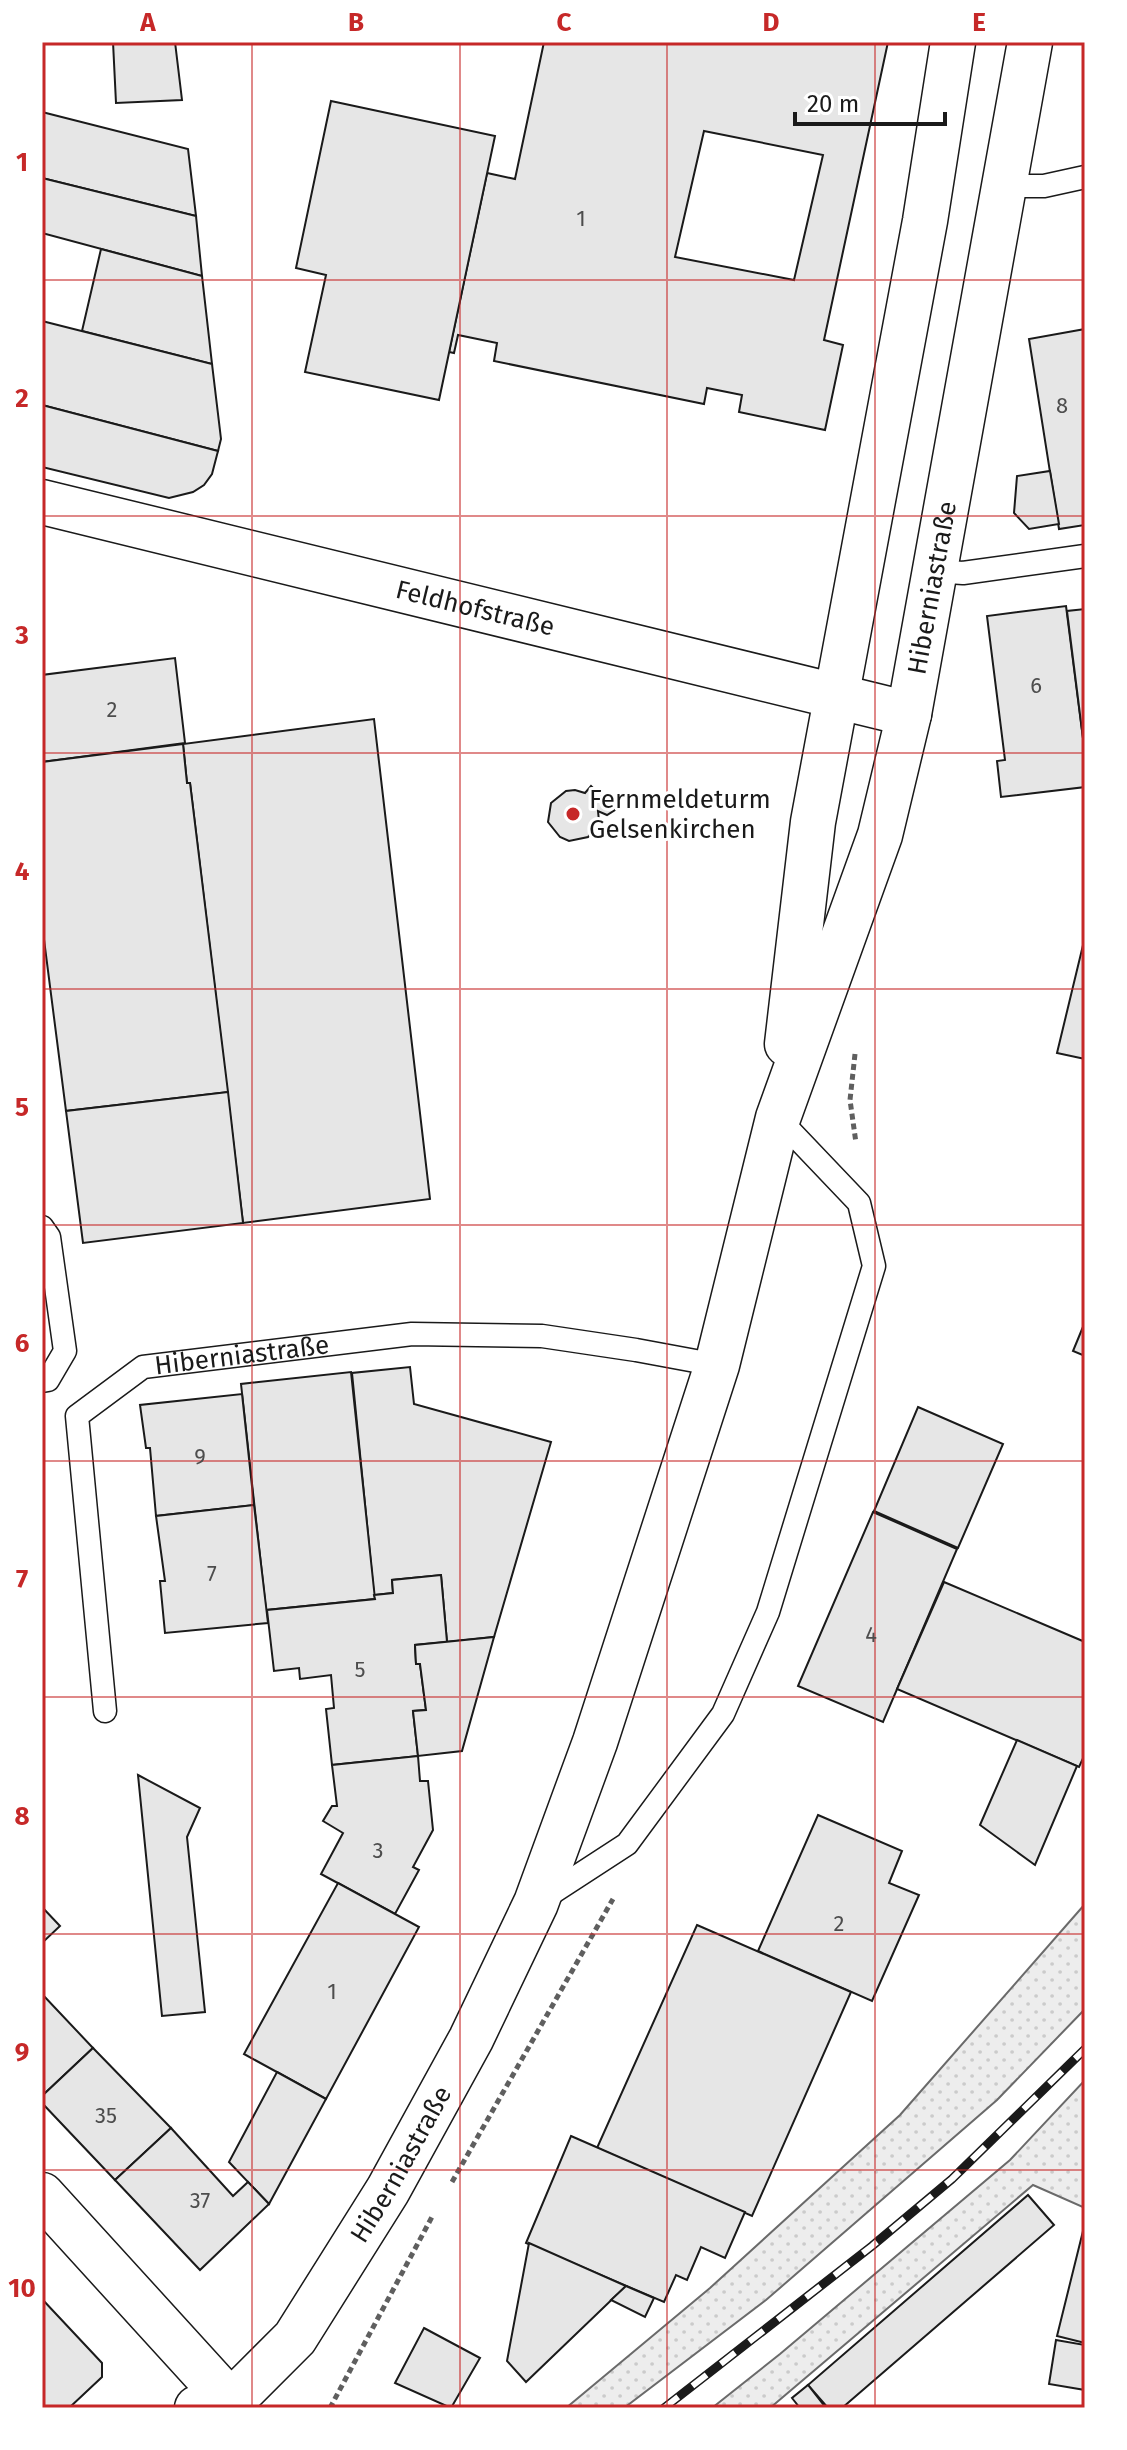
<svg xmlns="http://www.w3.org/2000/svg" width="1127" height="2450" font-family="'Fira Sans',sans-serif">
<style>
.grass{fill:url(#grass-dots);stroke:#6a6a6a;stroke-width:2}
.building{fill:#e6e6e6;stroke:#1a1a1a;stroke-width:2;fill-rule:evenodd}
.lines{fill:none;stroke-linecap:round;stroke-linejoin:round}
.service-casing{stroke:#1a1a1a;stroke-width:25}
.minor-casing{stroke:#1a1a1a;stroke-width:47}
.secondary-casing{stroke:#1a1a1a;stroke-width:47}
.path{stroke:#5f5f5f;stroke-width:5;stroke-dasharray:6 4;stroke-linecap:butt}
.service{stroke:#fff;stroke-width:22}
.minor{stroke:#fff;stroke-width:44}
.secondary{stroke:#fff;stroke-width:44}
.rail-casing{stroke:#1a1a1a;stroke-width:9}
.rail{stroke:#fff;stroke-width:6;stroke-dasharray:18;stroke-linecap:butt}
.grid{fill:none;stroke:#c62828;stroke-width:2;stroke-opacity:0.55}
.poi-dot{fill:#c62828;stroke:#fff;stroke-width:3}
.labels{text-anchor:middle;stroke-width:6;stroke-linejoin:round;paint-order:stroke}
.number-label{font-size:22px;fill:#4d4d4d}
.street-label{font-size:26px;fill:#1a1a1a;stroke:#fff}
.poi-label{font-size:26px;fill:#1a1a1a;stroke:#fff;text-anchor:start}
.neatline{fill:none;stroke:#c62828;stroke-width:3}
.grid-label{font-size:26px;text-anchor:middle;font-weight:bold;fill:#c62828}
</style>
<defs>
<pattern id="grass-dots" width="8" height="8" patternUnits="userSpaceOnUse" patternTransform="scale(2)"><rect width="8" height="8" fill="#ededed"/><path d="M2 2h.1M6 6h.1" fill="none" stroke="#cbcbcb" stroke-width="1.8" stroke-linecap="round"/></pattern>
</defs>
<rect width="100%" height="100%" fill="#fff"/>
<g class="grass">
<polygon points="1085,1904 1085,2009 997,2100 766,2300 624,2408 566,2408 710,2288 900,2115"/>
<polygon points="1085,2080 1085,2208 1033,2185 770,2408 712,2408 780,2354 1010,2160"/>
</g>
<g class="building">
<polygon points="113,42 175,42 182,100 116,103"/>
<path d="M 544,42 L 888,42 L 824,340 L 843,345 L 825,430 L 739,412 L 742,395 L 707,388 L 704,404 L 494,361 L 497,343 L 458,335 L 454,353 L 449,352 L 487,173 L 515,179 ZM 704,131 L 823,155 L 794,280 L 675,257 Z"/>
<polygon points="331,101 495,136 439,400 305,372 326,275 296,268"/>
<polygon points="42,112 188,149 196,216 42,178"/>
<polygon points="42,178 196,216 202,276 42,233"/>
<polygon points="101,249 202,276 212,364 82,331"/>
<polygon points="42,321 212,364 221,439 218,451 42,405"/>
<polygon points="1085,329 1085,525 1059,529 1029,339"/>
<polygon points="42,405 218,451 212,474 204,485 193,492 169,498 42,467"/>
<polygon points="1050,471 1059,524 1029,529 1014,513 1017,476"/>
<polygon points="1066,606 1085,754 1085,787 1001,797 997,761 1005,760 987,616"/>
<polygon points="1085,609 1085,754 1067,611"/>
<polygon points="175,658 185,743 42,762 42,675"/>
<polygon points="374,719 430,1199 243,1223 190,783 187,783 183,744"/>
<polygon points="183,744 187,783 190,783 228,1092 66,1111 42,924 42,762"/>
<polygon points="591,786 605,800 613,801 615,810 607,815 598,811 599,821 588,837 569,841 560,837 548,822 551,803 566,791 575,790 585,793"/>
<polygon points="1084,941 1085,941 1085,1059 1057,1053"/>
<polygon points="228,1092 243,1223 83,1243 66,1111"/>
<polygon points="1085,1322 1085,1356 1073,1351"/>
<polygon points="410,1367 414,1404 551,1442 494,1637 447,1642 441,1575 392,1580 393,1593 374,1595 352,1373"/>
<polygon points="351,1372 375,1599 266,1610 241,1384"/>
<polygon points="242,1394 254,1505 156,1516 150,1448 146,1448 140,1405"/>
<polygon points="918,1407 1003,1444 958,1548 874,1511"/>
<polygon points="254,1505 268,1623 165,1633 160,1581 165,1581 156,1516"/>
<polygon points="873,1512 957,1549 883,1722 798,1686"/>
<polygon points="441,1575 447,1642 415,1645 416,1664 420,1664 426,1710 413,1711 418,1756 332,1765 326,1709 334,1708 331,1675 300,1679 299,1668 274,1671 267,1610 375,1599 374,1595 393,1593 392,1580"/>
<polygon points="944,1582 1085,1642 1085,1754 1079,1767 897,1689"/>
<polygon points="494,1637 462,1751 418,1756 413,1711 426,1710 420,1664 416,1664 415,1645"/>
<polygon points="1017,1740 1077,1766 1035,1865 980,1825"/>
<polygon points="418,1756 420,1781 428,1781 433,1830 413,1867 419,1870 395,1914 321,1874 343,1833 323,1821 332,1806 337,1806 332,1765"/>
<polygon points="138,1775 200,1808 187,1837 205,2012 162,2016"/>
<polygon points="818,1815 902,1851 889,1883 919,1895 872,2001 758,1951"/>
<polygon points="338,1883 419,1927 326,2099 244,2054"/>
<polygon points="42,1907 60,1926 42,1943"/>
<polygon points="697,1925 851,1992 752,2216 597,2148"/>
<polygon points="42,1994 93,2048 42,2096"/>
<polygon points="93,2048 171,2128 115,2180 42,2103 42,2096"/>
<polygon points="277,2072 326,2099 269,2204 229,2162"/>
<polygon points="171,2128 233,2196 248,2182 269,2204 200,2270 115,2180"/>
<polygon points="571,2136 745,2212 725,2258 701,2247 687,2280 676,2275 664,2302 526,2243"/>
<polygon points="1028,2195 1054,2225 842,2408 828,2408 808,2385"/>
<polygon points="1084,2227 1085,2227 1085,2343 1057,2336"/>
<polygon points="529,2243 626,2286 526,2382 507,2361"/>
<polygon points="626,2286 654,2298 645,2317 611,2300"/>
<polygon points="42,2299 102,2363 102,2377 69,2408 42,2408"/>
<polygon points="424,2328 480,2358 451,2408 395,2383"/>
<polygon points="1056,2340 1085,2345 1085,2390 1049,2384"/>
<polygon points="808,2385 826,2408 800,2408 792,2398"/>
</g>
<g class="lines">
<defs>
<g id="service">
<polyline points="1004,186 1044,186 1085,177"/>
<polyline points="934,571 963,573 1085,556"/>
<polyline points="42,1227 49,1237 65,1351 48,1380 42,1381"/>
<path id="s1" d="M 105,1711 L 77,1416 L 143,1367 L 412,1334 L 542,1336 L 636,1350 L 717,1365"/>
<polyline points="544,1898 627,1844 723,1714 768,1612 874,1266 859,1203 778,1118"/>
</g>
<g id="minor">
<path id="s2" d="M 42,502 L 909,714"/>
<polyline points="197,2408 231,2402"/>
</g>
<g id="secondary">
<polyline points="787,1044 813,822 925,221 953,42"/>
<polyline points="42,2195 236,2408"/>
<path id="s3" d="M 231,2402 L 295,2338 L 388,2190 L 471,2039 L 536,1903 L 595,1742 L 717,1365 L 778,1118 L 880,835 L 909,714 L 1030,42"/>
</g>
</defs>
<use href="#service" class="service-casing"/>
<use href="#minor" class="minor-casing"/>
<use href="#secondary" class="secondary-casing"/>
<g class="path">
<polyline points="855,1054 850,1100 856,1143"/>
<polyline points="452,2182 613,1899"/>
<polyline points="330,2408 433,2215"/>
</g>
<use href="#service" class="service"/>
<use href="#minor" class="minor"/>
<use href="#secondary" class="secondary"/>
<defs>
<polyline id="rail" points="664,2408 872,2246 952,2179 1085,2049"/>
</defs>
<use href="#rail" class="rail-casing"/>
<use href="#rail" class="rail"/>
</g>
<path class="grid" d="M 252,42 L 252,2408M 460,42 L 460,2408M 667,42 L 667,2408M 875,42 L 875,2408M 42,280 L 1085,280M 42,516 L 1085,516M 42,753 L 1085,753M 42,989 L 1085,989M 42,1225 L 1085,1225M 42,1461 L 1085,1461M 42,1697 L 1085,1697M 42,1934 L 1085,1934M 42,2170 L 1085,2170"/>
<circle class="poi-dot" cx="573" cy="814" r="8"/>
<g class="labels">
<g class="number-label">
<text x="581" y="226">1</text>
<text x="1062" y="413">8</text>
<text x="1036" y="693">6</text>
<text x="112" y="717">2</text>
<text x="200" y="1464">9</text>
<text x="212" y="1581">7</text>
<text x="871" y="1642">4</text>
<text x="360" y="1677">5</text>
<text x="378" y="1858">3</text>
<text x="839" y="1931">2</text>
<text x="332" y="1999">1</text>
<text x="106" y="2123">35</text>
<text x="200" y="2208">37</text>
</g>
<g class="street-label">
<text dy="9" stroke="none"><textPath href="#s3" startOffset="1964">Hiberniastraße</textPath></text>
<text dy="9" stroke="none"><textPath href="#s2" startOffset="446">Feldhofstraße</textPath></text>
<text dy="9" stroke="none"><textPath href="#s1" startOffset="478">Hiberniastraße</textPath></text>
<text dy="9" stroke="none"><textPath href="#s3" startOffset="294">Hiberniastraße</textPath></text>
</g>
<g class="poi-label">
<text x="589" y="808">Fernmeldeturm<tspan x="589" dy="30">Gelsenkirchen</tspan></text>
</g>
</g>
<rect width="1127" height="2450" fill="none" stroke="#ffffff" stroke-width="88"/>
<path d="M795 112v12h150v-12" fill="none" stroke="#1a1a1a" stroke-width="4"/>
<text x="807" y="112" font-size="24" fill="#1a1a1a" stroke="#ffffff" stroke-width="6" paint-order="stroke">20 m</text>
<rect x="44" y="44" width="1039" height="2362" class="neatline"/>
<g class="grid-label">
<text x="148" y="31">A</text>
<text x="356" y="31">B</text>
<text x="564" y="31">C</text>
<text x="771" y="31">D</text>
<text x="979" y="31">E</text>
<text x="22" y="171">1</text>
<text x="22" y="407">2</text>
<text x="22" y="644">3</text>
<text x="22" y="880">4</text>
<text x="22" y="1116">5</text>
<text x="22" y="1352">6</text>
<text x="22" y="1588">7</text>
<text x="22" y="1825">8</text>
<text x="22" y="2061">9</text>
<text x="22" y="2297">10</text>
</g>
</svg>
